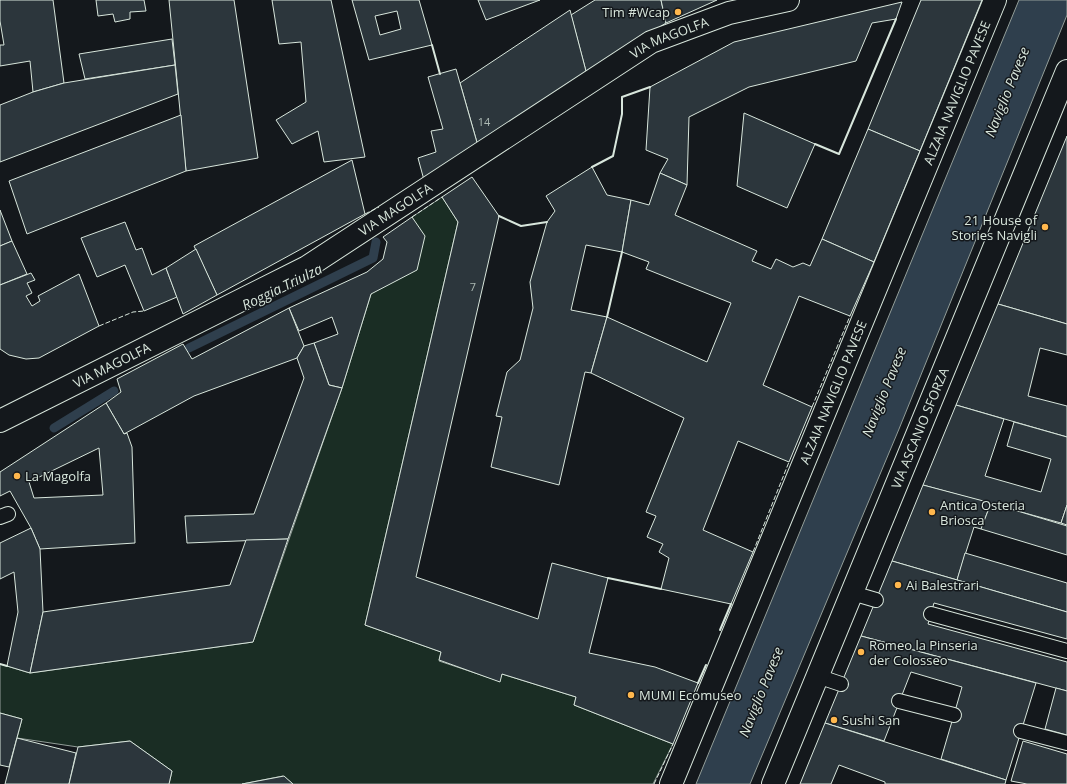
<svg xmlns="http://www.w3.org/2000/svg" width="1067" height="784" font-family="'Open Sans',sans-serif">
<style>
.green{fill:#1a2d24;stroke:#939e99}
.water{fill:#2f3f4d;stroke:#939e99}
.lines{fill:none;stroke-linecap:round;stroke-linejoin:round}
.stream{stroke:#2f3f4d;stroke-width:9}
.building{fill:#2c363c;stroke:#d8e6dc;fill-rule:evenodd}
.lane-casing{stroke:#d8e6dc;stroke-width:16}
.street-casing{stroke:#d8e6dc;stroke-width:24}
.lane{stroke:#14181c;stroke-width:14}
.street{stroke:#14181c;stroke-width:22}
.fence{stroke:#d8e6dc;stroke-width:1;stroke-dasharray:5 2;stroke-linecap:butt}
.wall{stroke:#d8e6dc;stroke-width:2}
.poi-dot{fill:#ffb74d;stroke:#14181c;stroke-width:1.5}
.labels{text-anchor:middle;stroke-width:3;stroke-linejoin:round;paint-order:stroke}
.number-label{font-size:11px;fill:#adbab4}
.poi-label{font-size:13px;fill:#d8e6dc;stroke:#14181c;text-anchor:start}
.street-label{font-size:13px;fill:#d8e6dc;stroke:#14181c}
.water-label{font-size:14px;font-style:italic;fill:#d8e6dc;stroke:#14181c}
</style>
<rect width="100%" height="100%" fill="#14181c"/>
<polygon class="green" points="442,197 458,222 365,625 441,652 439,661 499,681 502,674 576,697 574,705 673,744 653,784 293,784 283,776 242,784 169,784 172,771 130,741 78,747 17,738 22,719 0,713 0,664 30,673 253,642 342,388 371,294 412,217"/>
<polygon class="water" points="1019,0 1067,0 1067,15 899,429 750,784 696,784"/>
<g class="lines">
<g class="stream">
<polyline points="189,348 373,258 376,242"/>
<polyline points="54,428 114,391"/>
</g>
</g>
<g class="building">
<polygon points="0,0 53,0 64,83 33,92 30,61 0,66 0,45 4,45 0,21"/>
<polygon points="96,0 144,0 146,11 130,12 130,19 115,22 113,14 98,16"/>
<polygon points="169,0 234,0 258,158 186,171"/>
<polygon points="272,0 331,0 365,157 324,162 318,131 292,144 276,120 306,102 301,42 279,44"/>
<path d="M 352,0 L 419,0 L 432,45 L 369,60 ZM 397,11 L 401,29 L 380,35 L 375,16 Z"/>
<polygon points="478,0 540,0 486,20"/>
<polygon points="595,0 661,0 666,23 600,64 587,75 571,15"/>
<polygon points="661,0 717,0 666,23"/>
<polygon points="921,0 982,0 920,151 868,129"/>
<polygon points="902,2 896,19 872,23 856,61 749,87 689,117 687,185 660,173 668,159 646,150 650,87 734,42"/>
<polygon points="570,10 587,75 478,146 460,83"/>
<polygon points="172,39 175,65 85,79 79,54"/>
<polygon points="175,65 178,94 0,162 0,105 33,92 64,83"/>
<polygon points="456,69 478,146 424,180 418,158 436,152 431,131 443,129 428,77"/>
<polygon points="744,113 815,144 787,208 737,186"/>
<polygon points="181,115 186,171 27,234 9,181"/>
<polygon points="868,129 920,151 874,262 822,239"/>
<polygon points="1067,136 1067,324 998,304"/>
<polygon points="352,160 365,214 217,295 194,246"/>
<polygon points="592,167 607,195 631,200 622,252 586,245 571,310 607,317 591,373 585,372 559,485 491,467 502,417 496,416 507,372 520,360 533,308 530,282 547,222 555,211 546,196"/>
<polygon points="660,173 687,185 675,215 757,251 752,261 771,269 776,259 793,267 803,263 810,266 822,239 874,262 850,316 799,296 763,385 812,407 789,462 738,441 703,530 753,552 731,604 661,589 669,558 659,552 663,544 647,537 656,516 646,512 684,418 591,373 607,317 707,362 731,303 646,269 649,262 622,252 631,200 649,205"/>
<polygon points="472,177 499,216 416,577 538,619 552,563 608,578 589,653 655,667 698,683 673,744 574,705 576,697 502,674 500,682 439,660 441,652 365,625 458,222 442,197"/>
<polygon points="0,210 12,241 0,246"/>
<polygon points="412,217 425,236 417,270 371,294 342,388 329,385 314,343 338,334 332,317 299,331 289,308 367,272 383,259 387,242 383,237"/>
<polygon points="125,222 136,250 142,248 152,275 166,268 177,297 144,311 125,265 97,277 81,238"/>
<polygon points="12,241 27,274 0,285 0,246"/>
<polygon points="196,249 217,295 183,314 166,268"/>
<polygon points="31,273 35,280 27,283 32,293 26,296 32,306 40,301 38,296 79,274 99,326 39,358 26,359 9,355 0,349 0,285"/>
<polygon points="998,304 1067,324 1067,355 1040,348 1028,396 1067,406 1067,437 956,405"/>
<polygon points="289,308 304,346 297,358 194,396 124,434 106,403 121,392 117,379 183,344 192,359"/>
<polygon points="314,343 329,385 342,388 288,539 187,543 185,516 254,514 304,378 297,358 304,346"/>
<path d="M 106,403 L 124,434 L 127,433 L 132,447 L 135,543 L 40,549 L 31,528 L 10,491 L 0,496 L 0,472 ZM 99,448 L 103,495 L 34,498 L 29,482 Z"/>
<polygon points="956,405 1004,419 985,476 1041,492 1051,459 1007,446 1014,422 1067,437 1067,505 1061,523 923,485"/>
<polygon points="923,485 991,503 981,529 974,527 957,580 892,561"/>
<polygon points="991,503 1067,526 1067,555 981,529"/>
<polygon points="1067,505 1067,525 1061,523"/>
<polygon points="31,528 40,549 43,612 30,673 7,666 18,612 14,572 0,579 0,543"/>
<polygon points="288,539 253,642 30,673 43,612 230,585 246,540"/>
<polygon points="965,553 1067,583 1067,612 957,580"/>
<polygon points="892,561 1067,612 1067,639 934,603 928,624 1067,662 1067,691 861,636"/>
<polygon points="861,636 1036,683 1006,780 941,759 962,687 911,672 884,741 825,723"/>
<polygon points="1056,688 1067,691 1067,735 1045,729"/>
<polygon points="0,713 22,719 9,767 0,765"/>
<polygon points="825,723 1006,780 1005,784 885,784 885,782 839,765 831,784 800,784"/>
<polygon points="17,738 76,753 69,784 5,784"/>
<polygon points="130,741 172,771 169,784 69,784 78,747"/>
<polygon points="1023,741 1067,754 1067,784 1027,784 1011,781"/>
<polygon points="284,776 293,784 242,784"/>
</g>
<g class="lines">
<defs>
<g id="lane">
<polyline points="0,517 8,514"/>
<polyline points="852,593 876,600"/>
<polyline points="931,614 1067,651"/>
<polyline points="817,676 841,684"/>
<polyline points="899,701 954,715"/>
<polyline points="1021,731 1067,743"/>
</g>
<g id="street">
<path id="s1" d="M 0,421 L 307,267 L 651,42 L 729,13 L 788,0"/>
<path id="s2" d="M 671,784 L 995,0"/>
<path id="s3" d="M 773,784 L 1067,71"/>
</g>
</defs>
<use href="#lane" class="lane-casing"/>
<use href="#street" class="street-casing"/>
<use href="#lane" class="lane"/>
<use href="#street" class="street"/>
<g class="fence">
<polyline points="365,214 379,207"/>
<polyline points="412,217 442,197"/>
<polyline points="99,326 133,312 144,311"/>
<polyline points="812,407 850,316"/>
<polyline points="753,552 789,462"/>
<polyline points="654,784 673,744"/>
</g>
<g class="wall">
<polyline points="432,45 440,74"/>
<polyline points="815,144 839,154 896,19"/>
<polyline points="592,167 613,156 622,114 622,97 650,87"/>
<polyline points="499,216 521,226 547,222"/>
<polyline points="607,317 622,252"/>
<polyline points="608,578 661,589"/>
<polyline points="720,630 731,604"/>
<polyline points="0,664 7,666"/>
<polyline points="698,683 706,665"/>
</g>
</g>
<g class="poi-dot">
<circle cx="678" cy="12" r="4"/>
<circle cx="1045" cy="227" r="4"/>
<circle cx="17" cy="476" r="4"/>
<circle cx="932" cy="512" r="4"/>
<circle cx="898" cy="585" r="4"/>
<circle cx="861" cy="652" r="4"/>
<circle cx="631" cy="695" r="4"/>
<circle cx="834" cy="720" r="4"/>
</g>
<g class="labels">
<g class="number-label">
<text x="484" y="126">14</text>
<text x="473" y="291">7</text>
</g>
<g class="poi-label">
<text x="670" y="17" text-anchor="end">Tim #Wcap</text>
<text x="1037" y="225" text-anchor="end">21 House of<tspan x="1037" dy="15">Stories Navigli</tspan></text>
<text x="25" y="481">La Magolfa</text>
<text x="940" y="510">Antica Osteria<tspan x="940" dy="15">Briosca</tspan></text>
<text x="906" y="590">Ai Balestrari</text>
<text x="869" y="650">Romeo la Pinseria<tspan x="869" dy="15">der Colosseo</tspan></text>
<text x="639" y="700">MUMI Ecomuseo</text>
<text x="842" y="725">Sushi San</text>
</g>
<g class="street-label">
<text dy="5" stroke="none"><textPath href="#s1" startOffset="773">VIA MAGOLFA</textPath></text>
<text dy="5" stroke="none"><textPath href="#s2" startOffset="748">ALZAIA NAVIGLIO PAVESE</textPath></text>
<text dy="5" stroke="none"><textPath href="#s1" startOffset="449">VIA MAGOLFA</textPath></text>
<text dy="5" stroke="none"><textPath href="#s1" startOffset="125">VIA MAGOLFA</textPath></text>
<text dy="5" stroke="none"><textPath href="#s2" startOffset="424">ALZAIA NAVIGLIO PAVESE</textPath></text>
<text dy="5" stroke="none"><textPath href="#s3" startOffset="385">VIA ASCANIO SFORZA</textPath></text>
</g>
<g class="water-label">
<text transform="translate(1007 92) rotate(-68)" y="5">Naviglio Pavese</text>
<text transform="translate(282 287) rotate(-26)" y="5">Roggia Triulza</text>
<text transform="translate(884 392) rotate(-68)" y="5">Naviglio Pavese</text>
<text transform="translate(761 692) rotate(-68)" y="5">Naviglio Pavese</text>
</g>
</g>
</svg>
